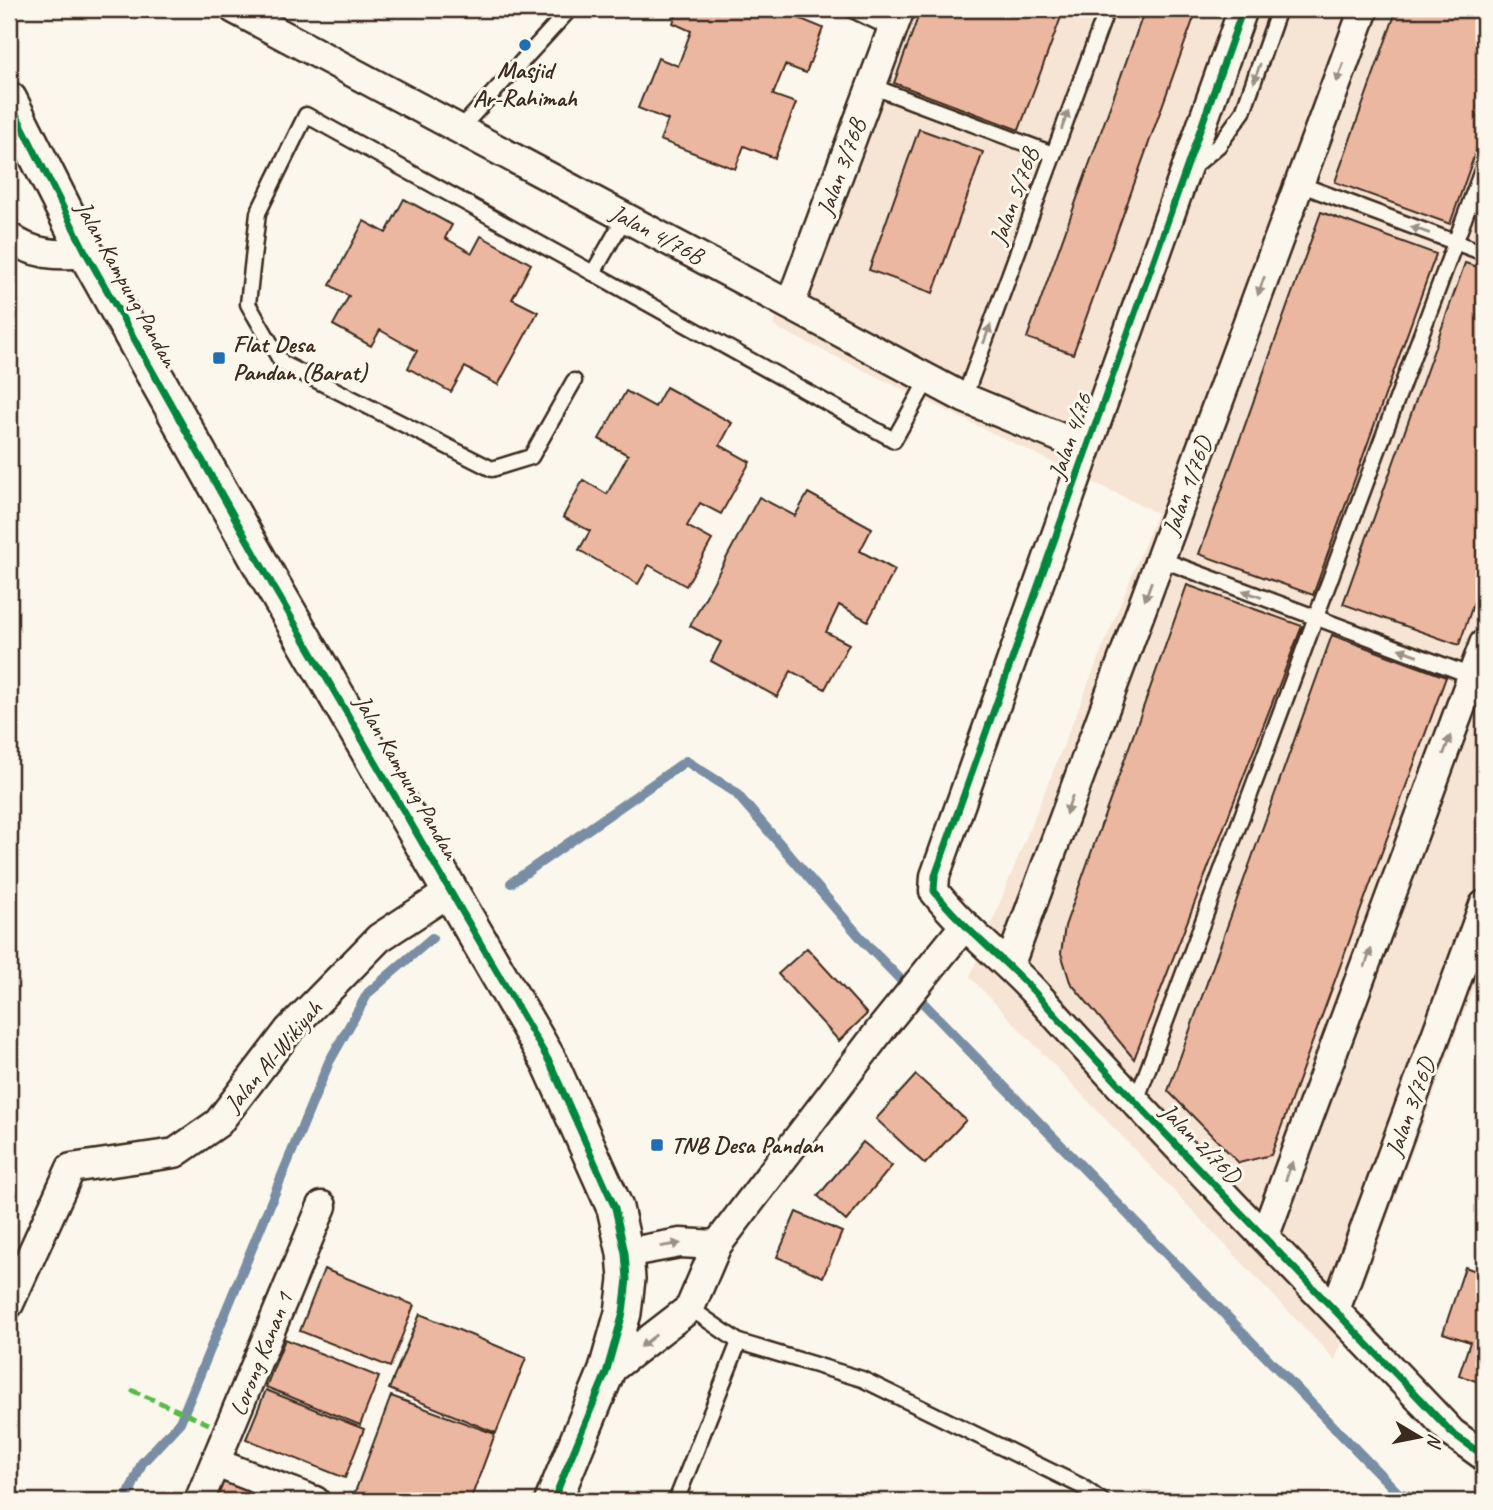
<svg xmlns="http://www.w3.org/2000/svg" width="1493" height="1510" font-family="Caveat,sans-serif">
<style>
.built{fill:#f6e4d5}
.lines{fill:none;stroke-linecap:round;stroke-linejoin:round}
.stream{stroke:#798ea4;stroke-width:10}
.building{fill:#ecb7a0;stroke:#3b2a1e;stroke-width:2}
.service-casing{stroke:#3b2a1e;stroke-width:19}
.minor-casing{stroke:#3b2a1e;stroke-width:33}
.tertiary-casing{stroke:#3b2a1e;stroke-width:40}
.service{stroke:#fbf7ec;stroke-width:14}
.minor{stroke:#fbf7ec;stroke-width:28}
.tertiary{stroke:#fbf7ec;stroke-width:35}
.quiet{stroke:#58b947;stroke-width:5;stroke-dasharray:10 5;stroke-linecap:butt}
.cycleway-casing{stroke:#fbf7ec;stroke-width:11}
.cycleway{stroke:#00873e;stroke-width:7}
.oneway{fill:#9b9085}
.poi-dot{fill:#1f6fb2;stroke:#fbf7ec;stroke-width:2.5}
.labels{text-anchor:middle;stroke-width:6;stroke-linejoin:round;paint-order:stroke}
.poi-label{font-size:24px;font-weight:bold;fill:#3b2a1e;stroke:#fbf7ec;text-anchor:start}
.street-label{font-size:24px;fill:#3b2a1e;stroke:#fbf7ec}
</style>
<rect width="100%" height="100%" fill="#fbf7ec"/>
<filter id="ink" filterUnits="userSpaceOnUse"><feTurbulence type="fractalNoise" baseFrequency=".0143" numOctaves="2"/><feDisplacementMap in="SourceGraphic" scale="14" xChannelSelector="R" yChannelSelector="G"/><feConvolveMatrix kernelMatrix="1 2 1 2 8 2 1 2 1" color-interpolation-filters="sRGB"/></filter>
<g filter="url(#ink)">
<polygon class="built" points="885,9 1484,9 1484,959 1335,1360 970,977 1157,513 773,326"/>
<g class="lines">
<g class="stream">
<polyline points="511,883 686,761 735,792 867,945 1398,1493 1431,1501"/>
<polyline points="126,1501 142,1463 180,1422 329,1062 368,993 432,938"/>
</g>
</g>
<g class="building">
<polygon points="678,9 794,9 791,15 823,28 806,73 785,65 773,95 796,103 775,158 744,146 735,169 660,140 668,120 638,108 658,58 678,66 691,31 673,23"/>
<polygon points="921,9 1064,9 1019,130 894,83"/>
<polygon points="1145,9 1197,9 1073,354 1027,338"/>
<polygon points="1397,9 1484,9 1484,128 1450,224 1335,182"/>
<polygon points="919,129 983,152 933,293 869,270"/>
<polygon points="404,199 452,225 445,238 472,253 481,236 531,264 512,299 538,312 498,385 465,367 451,392 408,368 417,351 380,330 371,346 333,325 349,296 330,285 364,221 386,233"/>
<polygon points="1321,212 1436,254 1313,595 1199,554"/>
<polygon points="1465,263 1484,269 1484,573 1459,645 1343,604"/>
<polygon points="666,387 732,423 720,445 750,462 721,514 700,503 687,526 712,540 686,586 649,565 638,584 579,550 590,531 563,517 583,480 607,494 628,455 599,439 626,391 655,407"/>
<polygon points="808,493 872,528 860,551 895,570 868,621 839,605 826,632 849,644 825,689 791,671 777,697 711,661 721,642 690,626 759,497 795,516"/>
<polygon points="1187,585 1302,626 1134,1059 1070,982 1061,953 1065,926"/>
<polygon points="1332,635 1446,677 1271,1155 1239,1163 1168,1091"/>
<polygon points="807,948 867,1014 839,1041 778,974"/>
<polygon points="916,1075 966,1120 925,1164 876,1119"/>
<polygon points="863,1142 892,1166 846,1221 818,1196"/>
<polygon points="796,1212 842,1232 823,1277 777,1257"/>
<polygon points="1465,1267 1484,1274 1484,1384 1459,1375 1470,1342 1443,1333"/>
<polygon points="324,1269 414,1305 390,1367 300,1331"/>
<polygon points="420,1314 526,1358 496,1433 389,1389"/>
<polygon points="285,1339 379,1377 360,1425 266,1387"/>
<polygon points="266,1390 364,1429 345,1478 246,1439"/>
<polygon points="391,1396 495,1434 470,1501 371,1501 354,1495"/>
<polygon points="225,1474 288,1501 213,1501"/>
</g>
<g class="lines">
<defs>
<g id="service">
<polyline points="850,9 892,29"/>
<polyline points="871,86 1053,154"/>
<polyline points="460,129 570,9"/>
<polyline points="1191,169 1219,145 1243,112 1279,9"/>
<polyline points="1299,184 1484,253"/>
<polyline points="625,217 593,273 894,440 928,379"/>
<polyline points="574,381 531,457 492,469 282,363 248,304 258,213 306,115 593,273"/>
<polyline points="964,398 1107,9"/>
<polyline points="1160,559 1472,676"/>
<polyline points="1135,1104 1484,165"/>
<polyline points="690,1308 739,1342 862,1379 1081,1486 1102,1501"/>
<polyline points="676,1501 739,1342"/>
</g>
<g id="minor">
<polyline points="234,9 964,398 1086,448"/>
<path d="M 1243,9 L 935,876 L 934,891 C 964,930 1006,960 1039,997 C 1173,1146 1315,1288 1452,1433 L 1484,1456"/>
<path d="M 9,237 C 32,255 59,256 86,253"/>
<polyline points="790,305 900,9"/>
<polyline points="1010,964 1364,9"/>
<polyline points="1265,1235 1484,644"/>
<polyline points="625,1253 680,1243 717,1245"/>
<polyline points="9,1304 71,1168 175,1153 218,1123 289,1030 379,938 451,891"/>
<polyline points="1335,1310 1484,905"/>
<polyline points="606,1373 690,1308 717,1245 881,1029 965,925"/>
<polyline points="216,1463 315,1501"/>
<polyline points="199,1501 322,1206"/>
</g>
<polyline id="tertiary" points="9,100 86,253 273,586 550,1063 615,1208 625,1253 627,1279 623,1313 606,1373 553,1501"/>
</defs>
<use href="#service" class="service-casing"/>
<use href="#minor" class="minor-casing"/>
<use href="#tertiary" class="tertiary-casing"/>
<use href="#service" class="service"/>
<use href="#minor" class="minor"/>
<use href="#tertiary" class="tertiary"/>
<polyline class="quiet" points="131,1390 209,1424"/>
<defs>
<g id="cycleway">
<path d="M 1243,9 L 935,876 L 934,891 C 964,930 1006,960 1039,997 C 1173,1146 1315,1288 1452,1433 L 1484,1456"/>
<polyline points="9,100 86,253 273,586 550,1063 615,1208 625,1253 627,1279 623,1313 606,1373 553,1501"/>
</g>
</defs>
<use href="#cycleway" class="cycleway-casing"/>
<use href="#cycleway" class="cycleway"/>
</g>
<defs><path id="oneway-solid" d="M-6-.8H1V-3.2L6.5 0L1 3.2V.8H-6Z" transform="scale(1.75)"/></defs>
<g class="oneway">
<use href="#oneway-solid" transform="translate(1257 73) rotate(109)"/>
<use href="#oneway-solid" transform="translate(1340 73) rotate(110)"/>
<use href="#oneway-solid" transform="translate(1065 120) rotate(-70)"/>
<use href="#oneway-solid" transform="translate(1420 230) rotate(-160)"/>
<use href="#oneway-solid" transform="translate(1261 286) rotate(110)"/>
<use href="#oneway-solid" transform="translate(987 334) rotate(-70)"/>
<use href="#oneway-solid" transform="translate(1148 591) rotate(110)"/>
<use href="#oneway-solid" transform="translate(1252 594) rotate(-159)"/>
<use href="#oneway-solid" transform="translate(1408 652) rotate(-160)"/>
<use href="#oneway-solid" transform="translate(1447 745) rotate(-70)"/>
<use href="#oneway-solid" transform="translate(1069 805) rotate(110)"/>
<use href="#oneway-solid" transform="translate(1368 958) rotate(-70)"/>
<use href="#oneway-solid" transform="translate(1289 1171) rotate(-70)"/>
<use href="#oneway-solid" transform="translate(671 1245) rotate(-9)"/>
<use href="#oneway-solid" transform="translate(648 1341) rotate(142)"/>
</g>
</g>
<g class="poi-dot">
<circle cx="525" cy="45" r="7"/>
<rect x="212" y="351" width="14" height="14" rx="3.5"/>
<rect x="650" y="1138" width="14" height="14" rx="3.5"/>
</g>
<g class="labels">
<g class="poi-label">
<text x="525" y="78" text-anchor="middle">Masjid<tspan x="525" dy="28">Ar-Rahimah</tspan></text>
<text x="233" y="352">Flat Desa<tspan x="233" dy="28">Pandan (Barat)</tspan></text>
<text x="671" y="1153">TNB Desa Pandan</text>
</g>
<g class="street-label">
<text transform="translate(841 167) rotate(-70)" y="8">Jalan 3/76B</text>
<text transform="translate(1014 196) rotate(-70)" y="8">Jalan 5/76B</text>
<text transform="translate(657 234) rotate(28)" y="8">Jalan 4/76B</text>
<text transform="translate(127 284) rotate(61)" y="8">Jalan Kampung Pandan</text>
<text transform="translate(1070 436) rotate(-71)" y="8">Jalan 4/76</text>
<text transform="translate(1187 486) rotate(-70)" y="8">Jalan 1/76D</text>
<text transform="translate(407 777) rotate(60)" y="8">Jalan Kampung Pandan</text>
<text transform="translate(273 1056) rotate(-50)" y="8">Jalan Al-Wikiyah</text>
<text transform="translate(1410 1107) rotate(-70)" y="8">Jalan 3/76D</text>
<text transform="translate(1201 1143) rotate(45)" y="8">Jalan 2/76D</text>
<text transform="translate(261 1354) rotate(-68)" y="8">Lorong Kanan 1</text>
</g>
</g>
<rect width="1493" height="1510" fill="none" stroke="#fbf7ec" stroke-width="35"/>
<rect x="18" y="18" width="1458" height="1475" fill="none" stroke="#3b2a1e" stroke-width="2.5" filter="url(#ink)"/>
<g transform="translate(1419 1437) rotate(100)" stroke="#fbf7ec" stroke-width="5" paint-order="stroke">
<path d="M0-5L12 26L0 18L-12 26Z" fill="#3b2a1e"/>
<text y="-10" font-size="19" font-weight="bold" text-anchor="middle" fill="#3b2a1e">N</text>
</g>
</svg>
